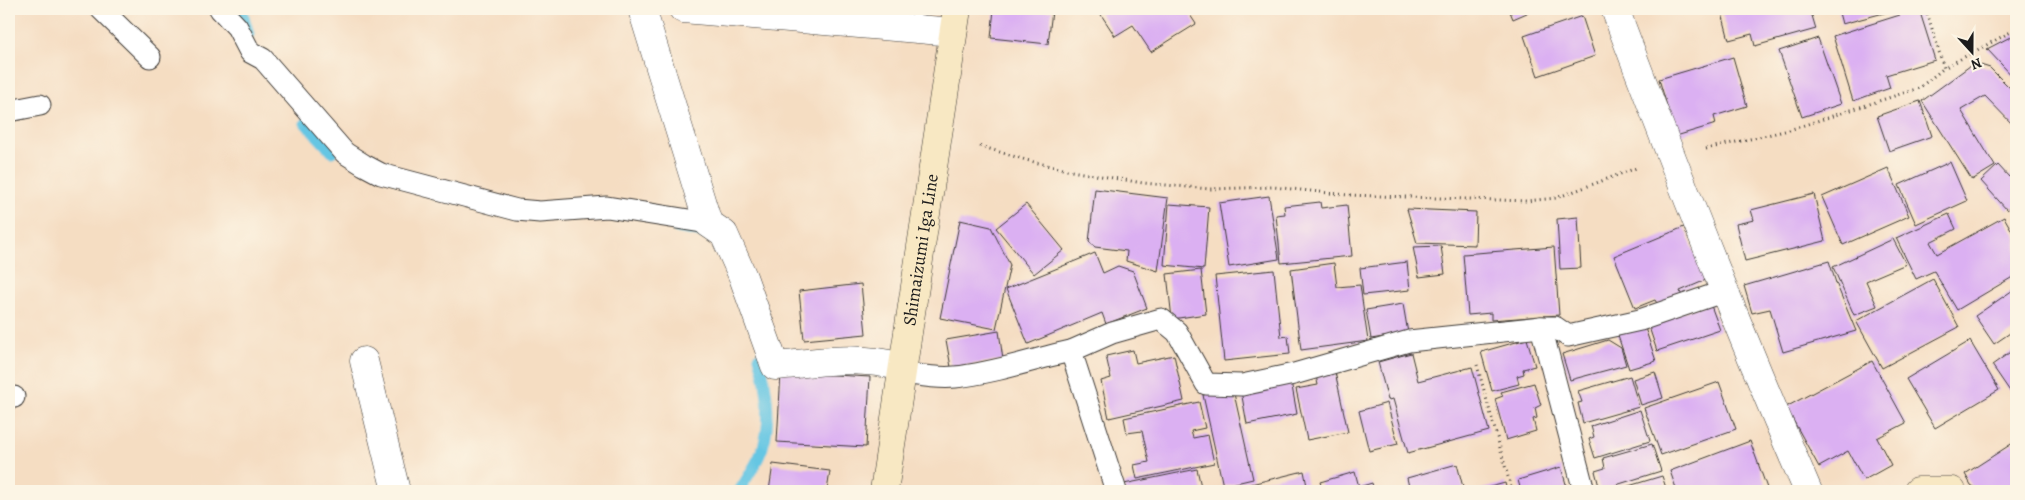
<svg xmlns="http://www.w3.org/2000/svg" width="2025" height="500" font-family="Alegreya,serif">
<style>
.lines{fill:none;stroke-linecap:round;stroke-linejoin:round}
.stream{stroke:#65c6e3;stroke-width:11}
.building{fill:#dbb0f2}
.service-casing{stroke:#3d3935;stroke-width:23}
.minor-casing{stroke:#3d3935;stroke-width:29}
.secondary-casing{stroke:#3d3935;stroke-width:29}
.path{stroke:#3d3935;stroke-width:3;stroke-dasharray:1 4;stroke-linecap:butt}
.service{stroke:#fff;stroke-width:21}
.minor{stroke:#fff;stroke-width:28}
.secondary{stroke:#f8e8c3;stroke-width:28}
.labels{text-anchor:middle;stroke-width:4;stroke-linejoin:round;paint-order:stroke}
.street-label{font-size:18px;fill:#1c1c1c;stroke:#fcf5e5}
</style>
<rect width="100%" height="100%" fill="#fcf5e5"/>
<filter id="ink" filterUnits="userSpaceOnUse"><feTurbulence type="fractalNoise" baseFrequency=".02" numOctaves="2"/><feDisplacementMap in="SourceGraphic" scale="10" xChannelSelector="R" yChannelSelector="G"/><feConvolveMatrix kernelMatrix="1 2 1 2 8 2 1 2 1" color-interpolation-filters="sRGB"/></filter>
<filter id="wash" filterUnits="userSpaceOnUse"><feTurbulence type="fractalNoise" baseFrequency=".0096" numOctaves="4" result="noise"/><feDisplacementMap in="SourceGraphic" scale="20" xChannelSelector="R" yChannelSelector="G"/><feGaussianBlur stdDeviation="1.12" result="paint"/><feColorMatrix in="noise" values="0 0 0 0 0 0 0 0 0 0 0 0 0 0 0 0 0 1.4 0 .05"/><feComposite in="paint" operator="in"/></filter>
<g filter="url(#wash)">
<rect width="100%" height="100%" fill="#f5ddc2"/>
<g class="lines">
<g class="stream">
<polyline points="243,9 243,13 249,34"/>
<polyline points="305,123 332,152"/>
<polyline points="677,228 713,235"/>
<path d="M 739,491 C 746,480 753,469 759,457 C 773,429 768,387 759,357"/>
</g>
</g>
<g id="blocks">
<g class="building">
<polygon points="994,9 1052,11 1048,44 991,38"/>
<polygon points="1100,9 1186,9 1196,24 1151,52 1133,25 1115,36 1098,10"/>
<polygon points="1509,9 1536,9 1513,19"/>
<polygon points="1721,9 1810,9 1816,29 1755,46 1752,34 1729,40"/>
<polygon points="1838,9 1899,9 1842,24"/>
<polygon points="1919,9 1935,60 1886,75 1890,88 1853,101 1833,36"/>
<polygon points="1582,16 1595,56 1538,76 1524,36"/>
<polygon points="2016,34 2016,80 1987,49"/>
<polygon points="1818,38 1841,104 1802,117 1779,51"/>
<polygon points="1733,57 1747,106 1714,116 1716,124 1676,136 1659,79"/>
<polygon points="1974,63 1990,68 2016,94 2016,128 1985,96 1961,110 1995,166 1972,180 1922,101"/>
<polygon points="1920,101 1932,136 1889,151 1877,116"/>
<polygon points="1950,162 1967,201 1916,224 1899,185"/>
<polygon points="1998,165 2009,177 2016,171 2016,210 2012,206 2007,210 1981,181"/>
<polygon points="1888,168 1909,216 1843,245 1822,197"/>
<polygon points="1095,189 1168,198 1158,271 1126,261 1127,251 1095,247 1089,242"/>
<polygon points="1814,194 1825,241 1745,261 1736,224 1754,220 1751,210"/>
<polygon points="1269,196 1279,259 1229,267 1219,203"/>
<polygon points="1320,202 1321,208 1347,205 1352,256 1281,263 1276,215 1285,214 1284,206"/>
<polygon points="1026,204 1064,250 1034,274 996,228"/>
<polygon points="1169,204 1209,207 1204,269 1164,265"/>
<polygon points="1407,209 1476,212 1475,245 1417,243"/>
<polygon points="1949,214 1956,229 1930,242 1937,254 2004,217 2016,238 2016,275 1957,310 1934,271 1916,279 1896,238"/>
<polygon points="1578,217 1581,268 1560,269 1557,219"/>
<polygon points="960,220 991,227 1010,265 996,329 940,318"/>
<polygon points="1684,227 1706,280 1680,291 1682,296 1658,305 1655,300 1635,308 1614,256"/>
<polygon points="1893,239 1906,264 1866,281 1877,306 1854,315 1833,267"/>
<polygon points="1441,246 1445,274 1419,277 1413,247"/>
<polygon points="1554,247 1559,315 1491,320 1491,313 1468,315 1463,254"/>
<polygon points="1095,253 1103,273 1118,266 1133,271 1147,308 1106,324 1102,313 1028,344 1006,289"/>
<polygon points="1829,261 1836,283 1856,331 1783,352 1770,309 1752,313 1744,286"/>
<polygon points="1407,262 1410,290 1363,295 1360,268"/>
<polygon points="1334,263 1337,287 1360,285 1368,341 1301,350 1291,269"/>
<polygon points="1201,270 1206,314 1172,319 1167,274"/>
<polygon points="1274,270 1281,337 1288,336 1290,354 1224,361 1215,276"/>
<polygon points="1933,279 1959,327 1882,368 1856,321"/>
<polygon points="861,284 866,334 804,340 799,291"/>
<polygon points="2016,288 2016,329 1994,344 1975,316"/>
<polygon points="1710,303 1720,330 1657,351 1648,324"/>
<polygon points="1403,304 1408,333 1371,339 1366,310"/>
<polygon points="1644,325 1656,361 1629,369 1617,333"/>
<polygon points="999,331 1003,360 951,367 946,340"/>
<polygon points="1527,339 1535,366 1523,369 1524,374 1517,376 1519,384 1492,391 1481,352"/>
<polygon points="1608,340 1621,348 1626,365 1570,380 1562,354"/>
<polygon points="1970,341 1999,390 1935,428 1906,379"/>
<polygon points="2016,348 2016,400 1992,365"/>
<polygon points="1133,350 1136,363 1174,355 1184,401 1109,418 1101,381 1111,378 1106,356"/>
<polygon points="1411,353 1418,381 1472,367 1489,431 1408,453 1393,399 1388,400 1378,362"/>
<polygon points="1872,361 1906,423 1877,438 1891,465 1864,480 1848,451 1819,467 1786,407"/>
<polygon points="781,372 870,377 866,447 777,442"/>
<polygon points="1335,372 1348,432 1307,440 1296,389 1318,385 1316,376"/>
<polygon points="1655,372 1663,398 1641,405 1633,379"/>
<polygon points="1630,376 1639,407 1583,423 1578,403 1582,402 1578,391"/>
<polygon points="1291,381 1297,414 1247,424 1241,391"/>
<polygon points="1719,382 1736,429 1661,455 1644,408"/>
<polygon points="1534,383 1541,405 1535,408 1537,418 1533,419 1536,431 1506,440 1495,399 1503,396 1501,392"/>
<polygon points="1233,389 1253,479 1223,486 1203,395"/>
<polygon points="1199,402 1205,428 1191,431 1193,438 1208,435 1214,463 1137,479 1134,465 1149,462 1142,431 1127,433 1124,418"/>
<polygon points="1387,403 1398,444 1369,451 1359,411"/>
<polygon points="1640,410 1650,441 1595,458 1589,439 1594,437 1591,426"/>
<polygon points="1750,441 1768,491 1677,491 1670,471"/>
<polygon points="2016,441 2016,490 2014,491 1980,491 1971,485 1965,474"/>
<polygon points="1652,444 1661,471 1600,490 1595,471 1605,468 1603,458"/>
<polygon points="773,464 830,471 827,491 769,491"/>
<polygon points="1457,464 1464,491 1410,491 1407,478"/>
<polygon points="1561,467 1568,491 1521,491 1518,480"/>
<polygon points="1197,469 1202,491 1125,491 1124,484"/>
<polygon points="1304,471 1308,491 1240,491 1239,487"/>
<polygon points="1355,472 1359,487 1372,483 1374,491 1323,491 1320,482"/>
<polygon points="1662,476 1667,491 1612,491"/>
<polygon points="1505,483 1507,491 1475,491"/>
</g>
</g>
</g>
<g filter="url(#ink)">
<use href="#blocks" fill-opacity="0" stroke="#3d3935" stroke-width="1"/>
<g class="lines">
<defs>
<g id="service">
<polyline points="101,9 150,57"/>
<polyline points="220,9 237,27 250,52 263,59 345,153 364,165 381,174 517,210 540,212 607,207 708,223"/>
<polyline points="9,111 40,105"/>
<polyline points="1541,327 1584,491"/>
<polyline points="1071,351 1112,333 1161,319 1177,332 1206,384 1242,385 1294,374 1409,341 1541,327 1555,327 1568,336 1640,320 1725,291"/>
<path d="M 902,373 C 919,375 937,379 955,377 C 995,373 1033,359 1071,351 L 1116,491"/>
<polyline points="9,397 14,397"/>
</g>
<g id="minor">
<path d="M 642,9 L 708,223 L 724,234 L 743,277 L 775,366 C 822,362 856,355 902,367"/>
<polyline points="683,9 953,32"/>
<path d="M 1615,9 C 1676,171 1739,332 1808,491"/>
<polyline points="364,361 396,491"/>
</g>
<g id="secondary">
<path id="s1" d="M 884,491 L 957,9"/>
<polyline points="1918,491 1952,491"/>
</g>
</defs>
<use href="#service" class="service-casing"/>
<use href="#minor" class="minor-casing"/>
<use href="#secondary" class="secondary-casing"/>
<g class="path">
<polyline points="1926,9 1944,68 2016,29"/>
<polyline points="980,146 1026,160 1071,171 1143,183 1210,189 1273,187 1348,195 1527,201 1556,198 1639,167"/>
<polyline points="1706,149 1789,130 1919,88 1944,68"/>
<polyline points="1477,365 1512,491"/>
</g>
<use href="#service" class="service"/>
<use href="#minor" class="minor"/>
<use href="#secondary" class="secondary"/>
</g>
</g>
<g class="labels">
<g class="street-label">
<text dy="6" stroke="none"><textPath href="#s1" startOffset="244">Shimaizumi Iga Line</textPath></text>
</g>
</g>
<rect width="2025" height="500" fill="none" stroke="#fcf5e5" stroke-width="30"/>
<g transform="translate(1972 52) rotate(159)" stroke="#fcf5e5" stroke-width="4" paint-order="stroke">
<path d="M0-4L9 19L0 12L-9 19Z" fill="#1c1c1c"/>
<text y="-8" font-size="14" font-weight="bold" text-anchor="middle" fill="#1c1c1c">N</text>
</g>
</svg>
